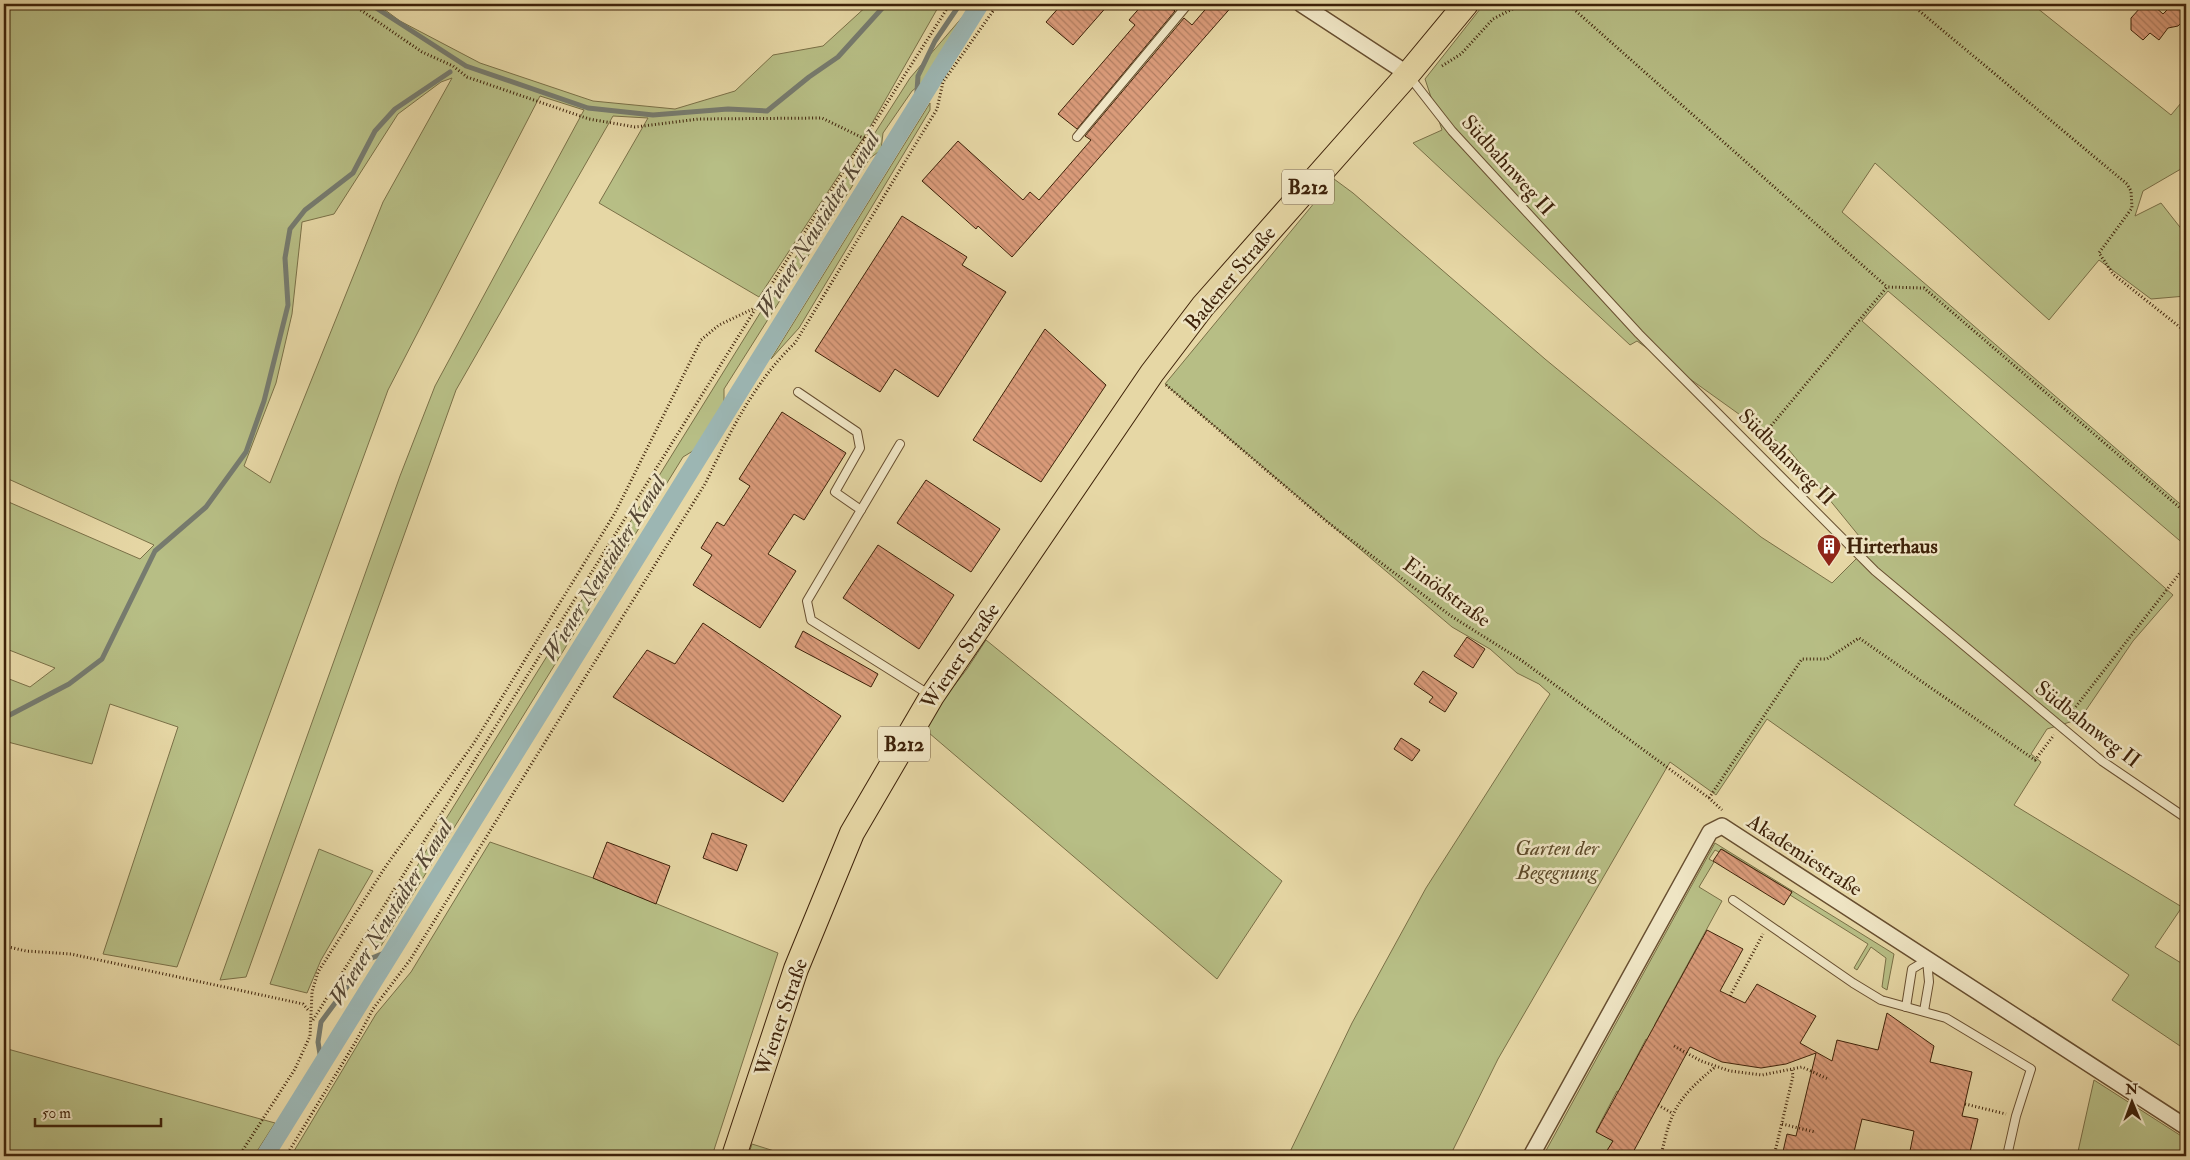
<svg xmlns="http://www.w3.org/2000/svg" width="2190" height="1160" font-family="'IM FELL Double Pica',serif">
<style>
.green{fill:#b7be85;stroke:#7a7047;fill-rule:evenodd}
.lines{fill:none;stroke-linecap:round;stroke-linejoin:round}
.stream{stroke:#767b6f;stroke-width:5}
.canal{stroke:#9cb6b3;stroke-width:18}
.building{fill:url(#building-back-hatch);stroke:#3e2209}
.service-casing{stroke:#684f30;stroke-width:10}
.minor-casing{stroke:#684f30;stroke-width:18}
.primary-casing{stroke:#3e2209;stroke-width:26}
.path{stroke:#3e2209;stroke-width:3;stroke-dasharray:1 2.5;stroke-linecap:butt}
.service{stroke:#efe5c4;stroke-width:8}
.minor{stroke:#efe5c4;stroke-width:15}
.primary{stroke:#e6d7a5;stroke-width:24}
.labels{text-anchor:middle;stroke-width:5;stroke-linejoin:round;paint-order:stroke}
.shield{fill:#efe5c4;stroke:#735c41;stroke-width:1}
.shield-label{font-size:20px;font-weight:bold;fill:#3e2209}
.street-label{font-size:21px;fill:#3e2209;stroke:#efe5c4}
.poi-label{font-size:21px;font-weight:bold;fill:#3e2209;stroke:#efe5c4;text-anchor:start}
.park-label{font-size:21px;font-style:italic;fill:#5c4928;stroke:#efe5c4}
.water-label{font-size:22px;font-style:italic;fill:#564734;stroke:#efe5c4}
</style>
<defs>
<pattern id="building-back-hatch" width="6" height="6" patternUnits="userSpaceOnUse" patternTransform="scale(1.25)"><rect width="6" height="6" fill="#da9b7a"/><path d="M-1 5l2 2M0 0l6 6M5-1l2 2" fill="none" stroke="#b27e62"/></pattern>
</defs>
<rect width="100%" height="100%" fill="#e6d7a5"/>
<filter id="stains"><feTurbulence type="fractalNoise" baseFrequency=".004" numOctaves="4"/><feColorMatrix values="0 0 0 0 .2 0 0 0 0 .09 0 0 0 0 .02 0 0 0 .5 -.17"/></filter>
<radialGradient id="worn" r=".72"><stop offset=".6" stop-color="#630" stop-opacity="0"/><stop offset="1" stop-color="#630" stop-opacity=".3"/></radialGradient>
<g class="green">
<path d="M 4,4 L 377,4 L 400,21 L 480,63 L 593,101 L 675,109 L 735,91 L 773,55 L 823,46 L 869,4 L 940,4 L 867,132 L 759,297 L 599,203 L 648,118 L 613,116 L 456,390 L 246,977 L 220,980 L 400,476 L 435,386 L 584,110 L 540,96 L 388,390 L 177,967 L 103,954 L 178,727 L 110,704 L 92,764 L 4,741 L 4,677 L 30,687 L 55,668 L 4,648 L 4,500 L 140,559 L 154,545 L 4,477 ZM 452,78 L 383,202 L 270,483 L 244,466 L 276,383 L 292,314 L 302,222 L 334,214 L 398,114 L 441,82 Z"/>
<polygon points="1484,4 2032,4 2171,115 2186,97 2186,166 2143,191 2135,216 2161,203 2183,231 2186,255 2186,296 2151,299 2099,260 2049,320 1875,163 1842,212 2186,509 2186,546 1888,291 1862,321 2173,595 2133,641 2080,719 2047,729 2031,754 2041,762 2014,805 2182,907 2155,947 2186,966 2186,1050 2112,1000 2129,975 1767,719 1716,795 1670,762 1498,1059 1450,1156 1288,1156 1352,1023 1426,888 1550,694 1539,684 1517,673 1490,649 1452,627 1165,384 1334,179 1353,193 1545,359 1761,537 1832,583 1868,547 1789,450 1637,341 1630,345 1413,143 1442,130 1425,79"/>
<polygon points="971,7 928,78 912,91 883,133 881,150 870,158 724,389 724,410 701,446 683,457 381,946 373,942 426,851 765,305 910,78"/>
<polygon points="930,103 930,110 799,328 771,359"/>
<polygon points="986,640 1282,881 1217,979 922,727 967,669"/>
<polygon points="490,842 593,878 778,953 712,1156 291,1156 376,1014 411,972"/>
<polygon points="1715,843 1894,954 1887,990 1882,987 1886,958 1871,947 1857,970 1854,968 1868,944 1790,895 1792,892 1722,849 1719,852 1715,850 1709,859 1714,862 1699,887 1722,901 1655,1024 1652,1042 1646,1039 1625,1079 1630,1082 1623,1094 1617,1091 1596,1131 1613,1141 1607,1152 1624,1156 1543,1156"/>
<polygon points="319,849 373,871 321,960 307,993 270,984"/>
<polygon points="4,1048 275,1123 254,1156 4,1155"/>
<polygon points="2094,1080 2186,1139 2186,1156 2077,1156"/>
<polygon points="752,1144 790,1156 748,1156"/>
</g>
<g class="lines">
<g class="stream">
<polyline points="370,4 466,66 588,108 653,115 728,109 767,111 809,77 838,57 886,4"/>
<polyline points="916,107 918,76 935,41 960,4"/>
<polyline points="4,718 69,684 102,659 155,551 206,507 246,452 264,401 288,305 285,258 290,229 305,210 353,173 375,131 395,109 450,72"/>
<polyline points="322,1066 318,1042 321,1022 367,960 394,949"/>
</g>
<polyline class="canal" points="265,1156 980,4"/>
</g>
<g class="building">
<polygon points="1062,4 1109,4 1073,45 1046,22"/>
<polygon points="1143,4 1167,4 1175,11 1077,129 1058,114 1135,25 1129,20"/>
<polygon points="1210,4 1234,4 1012,257 978,226 976,229 922,181 958,141 1023,200 1030,192 1039,200 1091,140 1085,136 1184,18 1192,25"/>
<polygon points="2173,4 2186,4 2182,9 2185,11 2186,18 2178,26 2168,28 2159,40 2150,33 2143,40 2131,30 2131,18 2141,7 2153,5 2163,14"/>
<polygon points="902,216 967,257 962,265 1006,292 938,397 895,369 880,392 815,351"/>
<polygon points="1045,329 1106,385 1041,482 973,440"/>
<polygon points="782,412 846,453 804,520 794,514 768,554 796,571 760,628 693,585 712,555 701,548 717,522 724,526 750,486 739,479"/>
<polygon points="926,480 1000,529 971,572 897,523"/>
<polygon points="878,545 954,595 919,649 843,598"/>
<polygon points="703,623 841,716 783,802 613,697 647,650 675,664"/>
<polygon points="803,631 878,674 871,687 795,647"/>
<polygon points="1467,637 1485,649 1473,668 1454,656"/>
<polygon points="1423,671 1457,693 1445,712 1429,702 1433,697 1414,684"/>
<polygon points="1401,738 1420,750 1412,761 1394,749"/>
<polygon points="712,833 747,845 737,871 703,858"/>
<polygon points="607,842 670,866 656,904 593,878"/>
<polygon points="1721,849 1792,892 1784,905 1713,861"/>
<polygon points="1707,930 1743,949 1720,991 1745,1003 1757,984 1816,1016 1800,1043 1832,1061 1837,1040 1878,1050 1887,1013 1934,1046 1930,1062 1972,1072 1962,1116 1978,1119 1969,1156 1954,1154 1953,1156 1909,1156 1914,1131 1862,1119 1853,1156 1782,1156 1787,1134 1796,1136 1816,1053 1786,1064 1761,1068 1722,1062 1690,1047 1631,1156 1606,1152 1613,1141 1596,1132"/>
</g>
<g class="lines">
<defs>
<g id="service">
<polyline points="1409,76 1452,131 1639,334 1875,571 2102,761 2186,818"/>
<polyline points="1077,137 1188,4"/>
<polyline points="798,392 857,432 860,448 835,492 861,510"/>
<polyline points="900,444 807,601 811,620 930,695"/>
<polyline points="1733,900 1853,983 1881,1000 1946,1018 2031,1069 2016,1116 2007,1156"/>
<polyline points="1906,1007 1912,969 1927,960 1929,982 1924,1011"/>
</g>
<g id="minor">
<polyline points="1301,4 1408,74"/>
<polyline points="1531,1156 1710,832 1722,826 2186,1127"/>
</g>
<polyline id="primary" points="734,1156 796,969 852,833 932,696 1152,373 1203,306 1408,74 1466,4"/>
</defs>
<use href="#service" class="service-casing"/>
<use href="#minor" class="minor-casing"/>
<use href="#primary" class="primary-casing"/>
<g class="path">
<polyline points="352,4 422,52 453,66 467,77 589,119 635,127 699,119 822,118 865,139"/>
<polyline points="1568,4 1887,287"/>
<polyline points="1911,4 2127,184 2131,191 2132,208 2099,253 2113,274 2186,332"/>
<polyline points="1442,66 1461,54 1493,19 1522,4"/>
<polyline points="1166,385 1326,521 1451,616 1521,660 1709,798 1722,810"/>
<polyline points="1760,439 1887,287 1924,288 2186,513"/>
<polyline points="2067,718 2186,565"/>
<polyline points="1709,798 1802,659 1827,659 1859,638 2035,760 2054,735"/>
<polyline points="4,946 26,951 71,954 271,997 303,1004 309,1011"/>
<polyline points="1730,996 1763,934"/>
<polyline points="313,1020 756,308"/>
<polyline points="1674,1046 1701,1061 1730,1071 1762,1075 1802,1067 1828,1079"/>
<polyline points="1965,1104 2006,1114"/>
<polyline points="1658,1105 1672,1113"/>
<polyline points="1782,1124 1815,1132"/>
<polyline points="239,1156 295,1069 310,1036 312,992 318,972 386,866 474,743 615,513 701,340 719,325 757,307 950,4"/>
<path d="M 286,1156 L 355,1043 L 373,1009 L 410,960 L 705,484 C 729,434 754,382 795,343 L 937,109 L 943,82 L 998,4"/>
<path d="M 1661,1156 C 1671,1109 1678,1098 1715,1067"/>
<polyline points="1774,1156 1793,1076 1792,1070"/>
</g>
<use href="#service" class="service"/>
<use href="#minor" class="minor"/>
<use href="#primary" class="primary"/>
</g>
<defs>
<symbol id="building-pin" viewBox="-11 -11 22 30"><path d="M0 17L-7.5 6A9.5 9.5 0 1 1 7.5 6Z" fill="#8f2418" stroke="#efe5c4"/><path d="M-4-6H4V6H1V3H-1V6H-4ZM-2.5-4.3h1.7v1.8h-1.7ZM.8-4.3h1.7v1.8H.8ZM-2.5-1h1.7V.8h-1.7ZM.8-1h1.7V.8H.8Z" fill="#fff"/></symbol>
</defs>
<g fill-rule="evenodd">
<use href="#building-pin" x="1815" y="532" width="28" height="38"/>
</g>
<g class="labels">
<g class="shield">
<rect x="1282" y="169.5" width="52" height="35" rx="4"/>
<rect x="878" y="726.5" width="52" height="35" rx="4"/>
</g>
<g class="shield-label">
<text x="1308" y="194">B212</text>
<text x="904" y="751">B212</text>
</g>
<g class="street-label">
<text transform="translate(1508 165) rotate(48)" y="7">Südbahnweg II</text>
<text transform="translate(1230 278) rotate(-50)" y="7">Badener Straße</text>
<text transform="translate(1787 457) rotate(45)" y="7">Südbahnweg II</text>
<text transform="translate(1447 592) rotate(36)" y="7">Einödstraße</text>
<text transform="translate(960 656) rotate(-56)" y="7">Wiener Straße</text>
<text transform="translate(2088 724) rotate(38)" y="7">Südbahnweg II</text>
<text transform="translate(1805 855) rotate(33)" y="7">Akademiestraße</text>
<text transform="translate(781 1017) rotate(-71)" y="7">Wiener Straße</text>
</g>
<g class="poi-label">
<text x="1846" y="553">Hirterhaus</text>
</g>
<g class="park-label">
<text x="1557" y="855">Garten der<tspan x="1557" dy="24">Begegnung</tspan></text>
</g>
<g class="water-label">
<text transform="translate(817 224) rotate(-58)" y="8">Wiener Neustädter Kanal</text>
<text transform="translate(603 568) rotate(-58)" y="8">Wiener Neustädter Kanal</text>
<text transform="translate(390 912) rotate(-58)" y="8">Wiener Neustädter Kanal</text>
</g>
</g>
<rect width="2190" height="1160" fill="none" stroke="#e6d7a5" stroke-width="20"/>
<rect x="5" y="5" width="2180" height="1150" fill="none" stroke="#3e2209" stroke-width="2.5"/>
<rect x="10" y="10" width="2170" height="1140" fill="none" stroke="#3e2209"/>
<g transform="translate(2132 1102) rotate(359)" stroke="#efe5c4" stroke-width="4" paint-order="stroke">
<path d="M0-4L9 19L0 12L-9 19Z" fill="#3e2209"/>
<text y="-8" font-size="14" font-weight="bold" text-anchor="middle" fill="#3e2209">N</text>
</g>
<path d="M35 1118v8h126v-8" fill="none" stroke="#3e2209" stroke-width="2.5"/>
<text x="42" y="1118" font-size="15" fill="#3e2209" stroke="#efe5c4" stroke-width="4" paint-order="stroke">50 m</text>
<rect width="100%" height="100%" filter="url(#stains)"/>
<rect width="100%" height="100%" fill="url(#worn)"/>
</svg>
